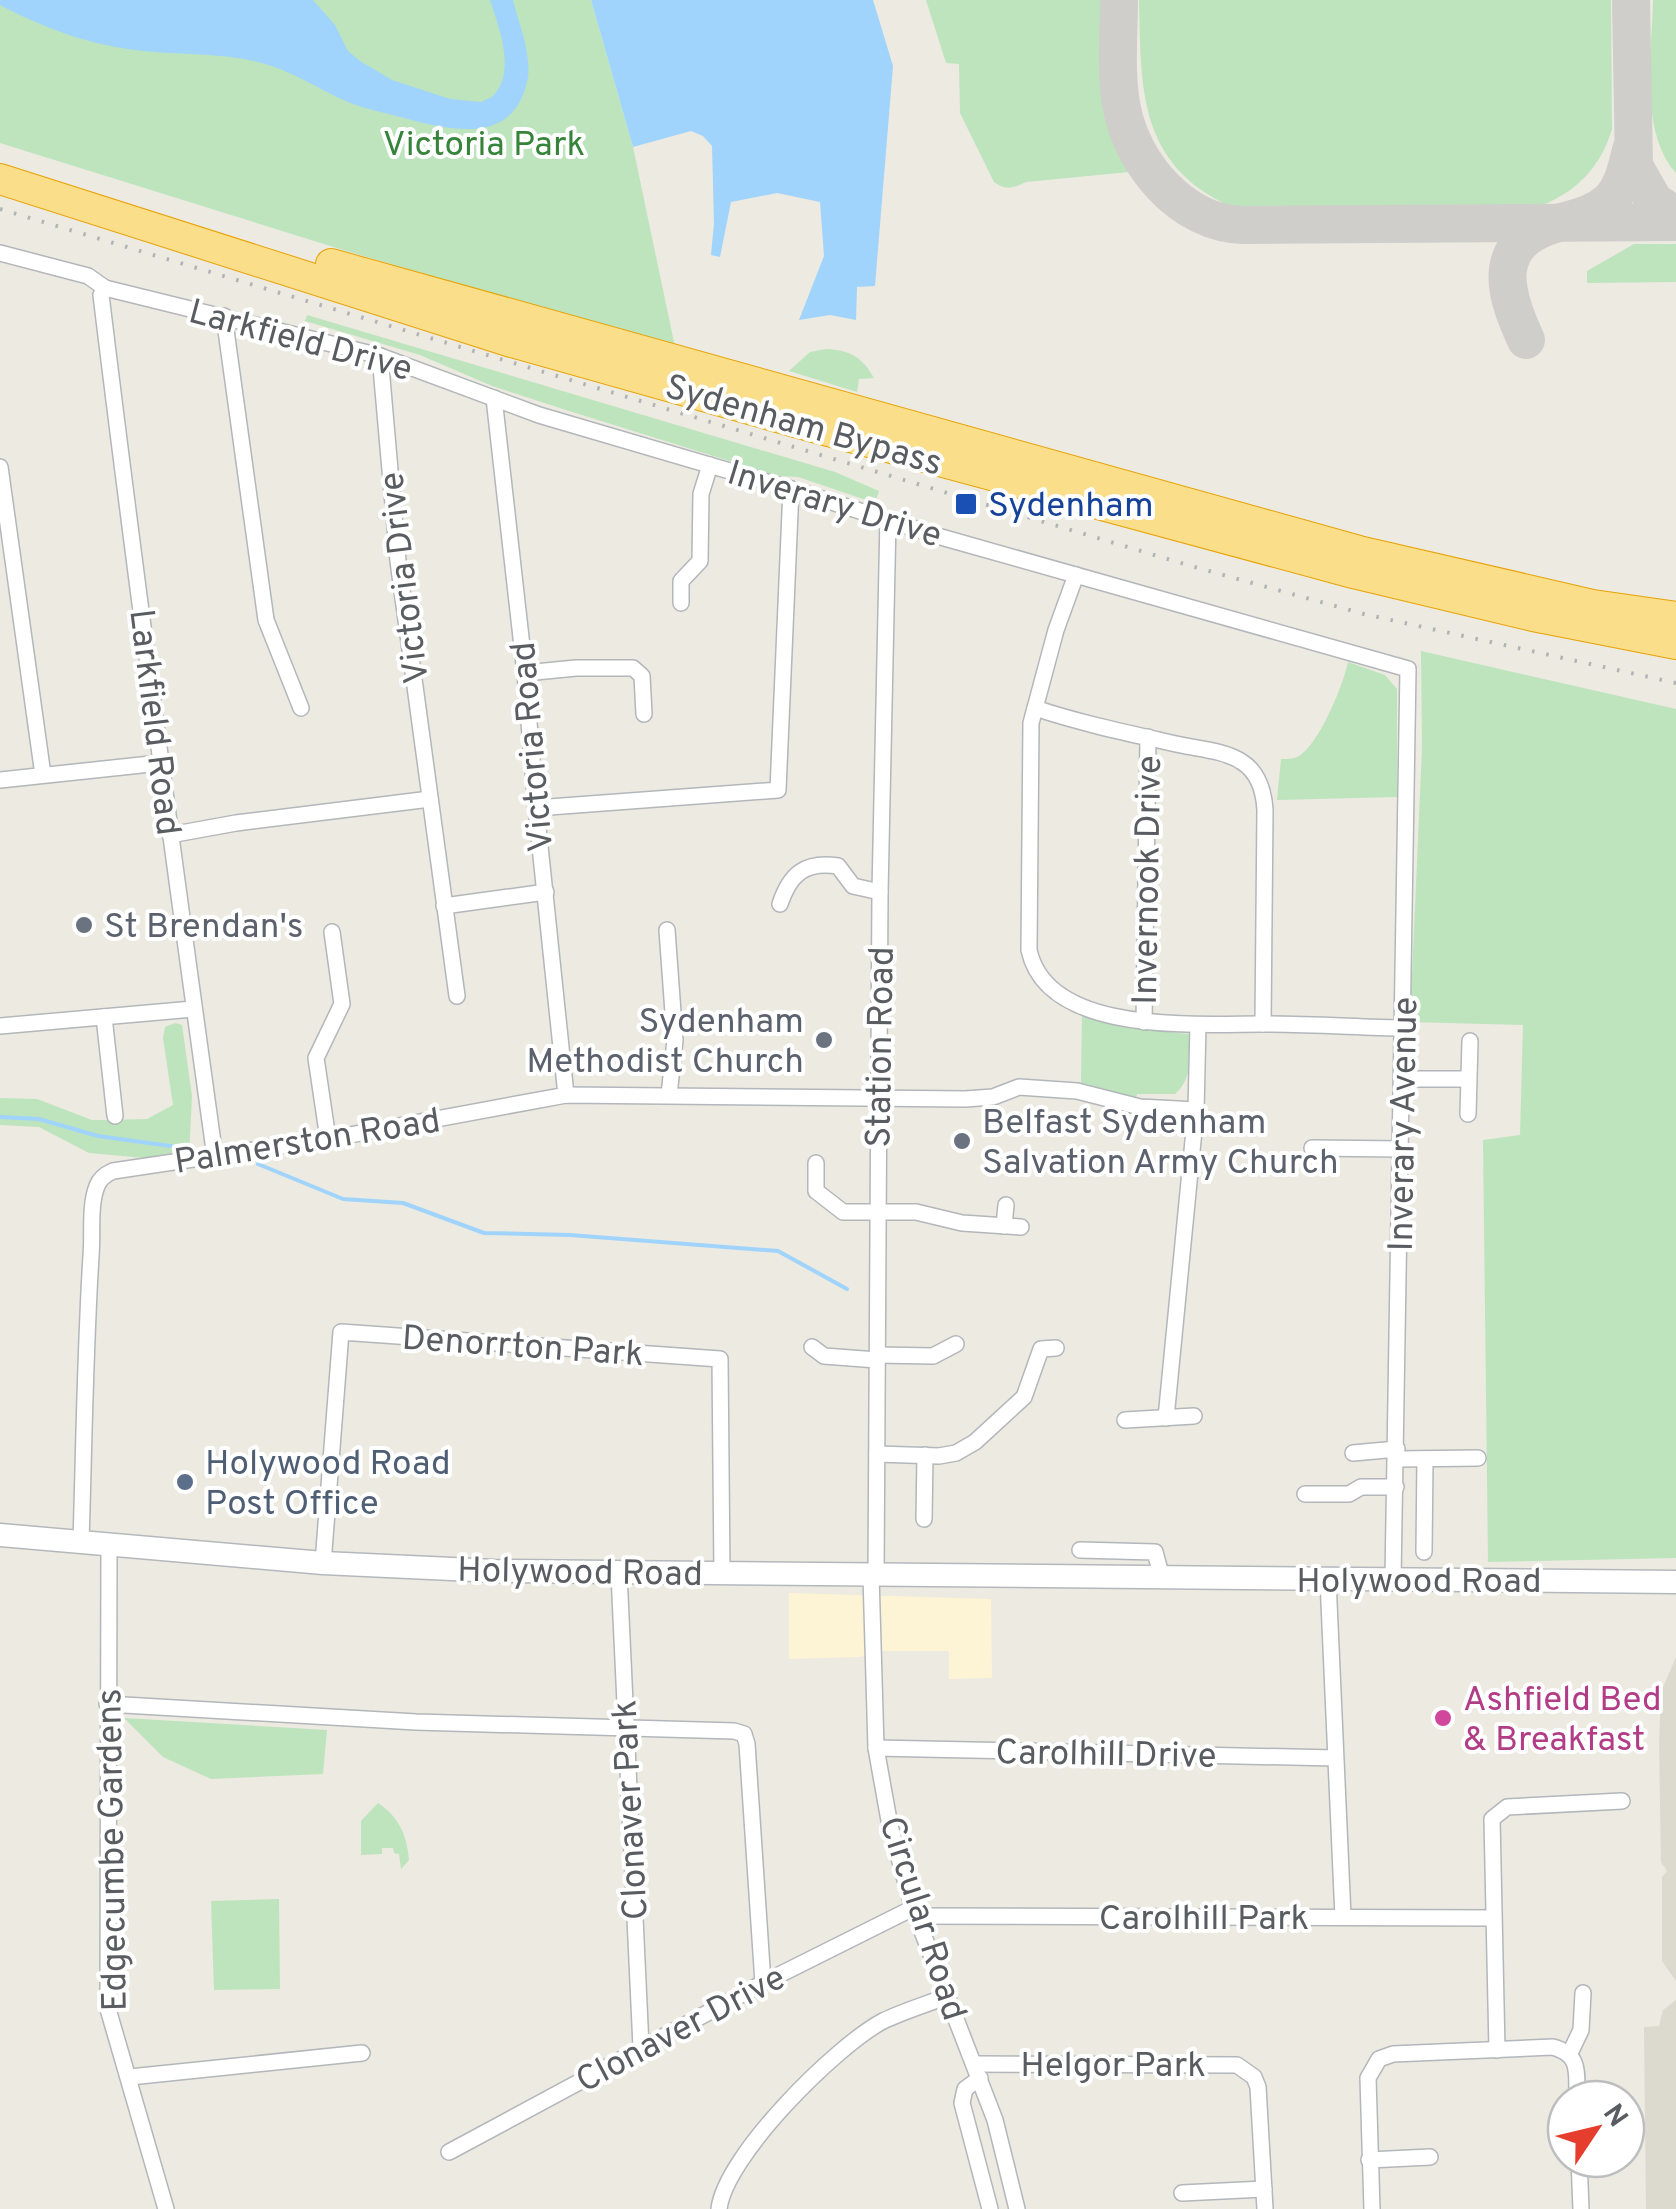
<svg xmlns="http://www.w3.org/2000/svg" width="1676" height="2209" font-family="Overpass,sans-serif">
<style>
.commercial{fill:#fdf4d5}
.education{fill:#dcd9cf}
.green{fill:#bde4bd}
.water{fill:#a0d4fd}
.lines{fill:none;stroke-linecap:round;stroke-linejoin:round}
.stream{stroke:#a0d4fd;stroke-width:4}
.taxiway{stroke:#cfceca;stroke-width:38}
.street-casing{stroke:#b3b7bb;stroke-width:18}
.secondary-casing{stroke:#b4b8bd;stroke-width:25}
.highway-casing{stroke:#e8a205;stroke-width:32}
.street{stroke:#fff;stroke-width:15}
.secondary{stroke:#fff;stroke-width:22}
.highway{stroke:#fade89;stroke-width:30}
.rail{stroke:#b2b3b3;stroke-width:4;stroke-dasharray:2.5 12;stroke-linecap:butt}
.transit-dot{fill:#1a4fb4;stroke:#fff;stroke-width:4}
.worship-dot{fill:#6b7280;stroke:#fff;stroke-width:4}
.service-dot{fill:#5c6f8a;stroke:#fff;stroke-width:4}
.hotel-dot{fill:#d1479c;stroke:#fff;stroke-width:4}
.labels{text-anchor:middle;stroke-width:8;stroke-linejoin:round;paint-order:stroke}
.park-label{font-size:35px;fill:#36843a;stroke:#fff}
.street-label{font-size:35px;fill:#595d61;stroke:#fff}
.transit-label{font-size:35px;fill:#164399;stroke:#fff;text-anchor:start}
.worship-label{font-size:35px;fill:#5b616d;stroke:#fff;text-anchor:start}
.service-label{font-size:35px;fill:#4e5e75;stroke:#fff;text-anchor:start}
.hotel-label{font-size:35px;fill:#b23c85;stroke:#fff;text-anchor:start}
</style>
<rect width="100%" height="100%" fill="#eceae1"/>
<polygon class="commercial" points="789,1593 991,1599 992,1678 949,1679 949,1651 880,1651 860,1657 789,1659"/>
<g class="education">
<polygon points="1676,1657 1676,1981 1662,1961 1662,1877 1667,1871 1661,1862 1659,1743 1661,1692"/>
<polygon points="1676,2000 1676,2209 1646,2209 1644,2027 1659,2026 1663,2010"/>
</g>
<g class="green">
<polygon points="0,0 591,0 633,147 675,347 343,250 0,143"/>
<path d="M 926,0 L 1101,0 C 1101,68 1097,110 1129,172 L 1026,182 C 1013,188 1006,191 994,182 L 960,113 L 959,64 L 946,63 Z"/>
<path d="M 1139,0 L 1611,0 L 1612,129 C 1601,166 1577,192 1540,206 L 1232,207 C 1138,165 1141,89 1139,0 Z"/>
<path d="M 1653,0 L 1676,0 L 1676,173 C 1639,131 1652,53 1653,0 Z"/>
<polygon points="1634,244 1676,244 1676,282 1587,283 1587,271"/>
<polygon points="307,315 835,472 879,491 875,503 798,477 778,476 566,410 492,386 420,355 305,321"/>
<path d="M 826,349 C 850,350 862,357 874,378 L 859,379 L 857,392 L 789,371 L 810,352 Z"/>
<polygon points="1421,651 1676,709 1676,1558 1488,1562 1483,1140 1520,1135 1523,1025 1410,1022 1422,748"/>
<path d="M 1348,662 L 1385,675 L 1397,689 L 1397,797 L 1277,800 L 1281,759 C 1286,759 1293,759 1297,757 C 1318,748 1344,683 1348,662 Z"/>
<path d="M 1082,1013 L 1128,1028 L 1189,1034 C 1189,1057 1193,1079 1175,1094 L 1137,1094 L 1136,1098 L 1081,1083 Z"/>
<polygon points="175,1023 182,1025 192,1096 189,1156 145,1158 89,1153 39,1127 0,1125 0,1098 37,1099 92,1120 107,1120 147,1119 173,1105 163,1038 165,1027"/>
<polygon points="124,1718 327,1730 323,1774 211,1779 163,1757"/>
<path d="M 378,1803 C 399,1817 407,1835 409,1860 L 401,1869 L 399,1854 L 394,1853 L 393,1848 L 382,1848 L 382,1854 L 361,1855 L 361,1821 Z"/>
<polygon points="279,1899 280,1989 214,1990 211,1901"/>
</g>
<g class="water">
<path d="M 0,0 L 313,0 L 335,25 L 348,51 L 360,61 L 392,80 L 450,99 L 481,102 L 492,97 C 517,73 499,28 490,0 L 513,0 C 519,24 533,58 527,82 C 512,148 446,129 400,117 C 383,112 364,109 348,102 C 318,89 291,70 258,62 C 222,53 181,55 144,51 C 92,46 46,29 0,5 Z"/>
<polygon points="591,0 873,0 893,66 875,286 857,287 856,320 830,315 799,320 824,256 820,202 777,193 731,202 720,257 711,255 714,223 712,146 703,136 691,131 633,147"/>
</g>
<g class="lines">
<g class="stream">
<polyline points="0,1117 39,1119 98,1136 192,1149"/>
<polyline points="258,1164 343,1199 403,1203 484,1233 570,1235 778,1251 847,1289"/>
</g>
<g class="taxiway">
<path d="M 1119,0 C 1119,36 1115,74 1122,109 C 1133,165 1183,224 1243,225 L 1676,222"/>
<polyline points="1631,0 1634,166 1654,201 1676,216"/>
<path d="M 1526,340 C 1507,299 1489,249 1546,227 C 1569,218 1591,218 1610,200 C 1623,187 1627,167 1631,150"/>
</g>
<defs>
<g id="street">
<polyline points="0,253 88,276 105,288"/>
<polyline points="105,288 380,356 539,415 791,489 941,537 1408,669 1393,1579"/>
<path d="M 105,288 L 101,295 C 136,583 175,870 215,1157"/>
<polyline points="224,316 266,620 301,708"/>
<polyline points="380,356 398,561 457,996"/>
<polyline points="494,398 525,673 536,808 566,1095"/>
<polyline points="0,467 43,775"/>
<path d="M 1076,575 L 1056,630 L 1031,723 L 1029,950 C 1047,1035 1196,1024 1262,1024 C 1309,1024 1356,1027 1402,1028"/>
<polyline points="681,603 681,581 700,561 701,494 710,465"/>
<polyline points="525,673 576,668 633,668 642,676 644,714"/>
<path d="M 1035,708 C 1083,724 1132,734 1181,745 C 1200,749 1226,751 1242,762 C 1258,772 1264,792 1265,810 L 1263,1024"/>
<polyline points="0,780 160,763"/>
<polyline points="536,808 778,790 791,489"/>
<polyline points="170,835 236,823 430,799"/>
<path d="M 780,904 C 790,874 805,861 838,866 L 853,886 L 880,892"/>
<polyline points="444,906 546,892"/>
<polyline points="667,930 675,1040 669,1095"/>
<polyline points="104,1017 115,1116"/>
<polyline points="1144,1022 1148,737"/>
<polyline points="0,1026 193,1009"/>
<polyline points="1402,1079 1468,1079"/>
<polyline points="1468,1114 1470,1041"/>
<polyline points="328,1139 316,1058 342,1004 332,932"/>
<polyline points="1312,1148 1401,1149"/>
<polyline points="816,1163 816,1191 843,1212 916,1212 962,1223 1021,1227"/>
<polyline points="1004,1226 1006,1205"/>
<polyline points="812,1347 824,1356 877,1360"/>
<polyline points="877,1355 933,1356 956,1344"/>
<polyline points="1166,1418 1196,1110 1198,1025"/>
<polyline points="1125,1420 1194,1416"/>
<polyline points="1353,1453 1397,1449"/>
<polyline points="877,1454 939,1456 956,1453 975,1442 1024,1397 1041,1349 1056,1348"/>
<polyline points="1397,1459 1478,1458"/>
<polyline points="1305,1494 1349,1494 1361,1487 1396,1487"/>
<polyline points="924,1519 925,1455"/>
<path d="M 81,1542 C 84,1446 85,1351 91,1256 C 93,1234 89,1206 97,1186 C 100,1178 106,1174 113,1171 L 328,1139 L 566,1095 L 965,1099 L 993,1097 L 1019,1087 L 1077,1091 L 1140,1107 L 1196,1110"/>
<polyline points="109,1545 108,2009 166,2209"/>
<polyline points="1080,1550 1155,1552 1162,1578"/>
<polyline points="1424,1552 1425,1459"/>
<polyline points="323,1563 341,1332 720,1359 722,1574"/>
<polyline points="619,1574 641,2047"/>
<polyline points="871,1575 876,1748 890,1826 913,1908 995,2120 1017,2209"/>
<polyline points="876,1576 880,892 888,519"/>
<polyline points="1328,1580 1343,1917"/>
<polyline points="107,1704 416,1722 734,1731 744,1734 747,1744 763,1983"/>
<polyline points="876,1748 1335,1758"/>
<polyline points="916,1916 1493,1918"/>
<polyline points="1497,2050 1492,1819 1507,1807 1622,1801"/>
<polyline points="1570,2053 1581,2030 1583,1993"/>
<polyline points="975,2064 1237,2065 1254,2077 1258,2087 1265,2209"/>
<polyline points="130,2077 362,2053"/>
<polyline points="980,2078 965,2089 962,2103 990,2209"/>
<polyline points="449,2152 763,1983 913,1908"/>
<polyline points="1579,2159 1581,2209"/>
<polyline points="1369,2160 1430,2157"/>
<polyline points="1182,2193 1264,2189"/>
<path d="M 719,2209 C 725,2156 836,2046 883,2021 C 904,2011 927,2004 948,1996"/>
<path d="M 1372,2209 L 1368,2078 L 1379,2059 L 1393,2054 L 1553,2047 C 1582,2055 1576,2074 1577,2099"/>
</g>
<polyline id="secondary" points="0,1535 323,1563 495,1571 1676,1582"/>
<g id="highway">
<polyline points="0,179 508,341 799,423 1353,573 1533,616 1676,644"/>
<polyline points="331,264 1359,551 1593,605 1676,617"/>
</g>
</defs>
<use href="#street" class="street-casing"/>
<use href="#secondary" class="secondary-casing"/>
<use href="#highway" class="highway-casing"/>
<use href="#street" class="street"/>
<use href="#secondary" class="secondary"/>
<use href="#highway" class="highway"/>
<polyline class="rail" points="0,209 1191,566 1364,614 1676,683"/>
</g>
<rect class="transit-dot" x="954" y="492" width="24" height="24" rx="5"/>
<g class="worship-dot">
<circle cx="84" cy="925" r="10"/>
<circle cx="824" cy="1040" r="10"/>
<circle cx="962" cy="1141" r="10"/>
</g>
<circle class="service-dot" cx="185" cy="1482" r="10"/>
<circle class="hotel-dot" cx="1443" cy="1718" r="10"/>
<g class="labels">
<g class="park-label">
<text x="484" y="155">Victoria Park</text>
</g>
<g class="street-label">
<text transform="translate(301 339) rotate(15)" y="12">Larkfield Drive</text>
<text transform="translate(804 424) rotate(16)" y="12">Sydenham Bypass</text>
<text transform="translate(835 503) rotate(17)" y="12">Inverary Drive</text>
<text transform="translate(403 578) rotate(-97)" y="12">Victoria Drive</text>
<text transform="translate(156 722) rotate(83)" y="12">Larkfield Road</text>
<text transform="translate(531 747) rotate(-95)" y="12">Victoria Road</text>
<text transform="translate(1146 880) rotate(-89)" y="12">Invernook Drive</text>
<text transform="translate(879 1047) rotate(-89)" y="12">Station Road</text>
<text transform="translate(1402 1124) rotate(-89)" y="12">Inverary Avenue</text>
<text transform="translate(307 1140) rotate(-9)" y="12">Palmerston Road</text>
<text transform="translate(523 1345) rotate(4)" y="12">Denorrton Park</text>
<text transform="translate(580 1571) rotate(1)" y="12">Holywood Road</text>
<text x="1419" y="1592">Holywood Road</text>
<text transform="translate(1106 1753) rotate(1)" y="12">Carolhill Drive</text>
<text transform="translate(629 1810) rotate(-93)" y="12">Clonaver Park</text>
<text transform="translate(111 1850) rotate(-91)" y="12">Edgecumbe Gardens</text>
<text x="1204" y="1929">Carolhill Park</text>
<text transform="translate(924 1918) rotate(72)" y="12">Circular Road</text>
<text transform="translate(680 2028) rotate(-28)" y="12">Clonaver Drive</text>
<text x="1113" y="2076">Helgor Park</text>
</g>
<g class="transit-label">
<text x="988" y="516">Sydenham</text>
</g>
<g class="worship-label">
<text x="104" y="937">St Brendan's</text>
<text x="804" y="1032" text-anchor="end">Sydenham<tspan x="804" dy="40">Methodist Church</tspan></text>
<text x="982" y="1133">Belfast Sydenham<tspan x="982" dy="40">Salvation Army Church</tspan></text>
</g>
<g class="service-label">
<text x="205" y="1474">Holywood Road<tspan x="205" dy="40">Post Office</tspan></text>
</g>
<g class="hotel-label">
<text x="1463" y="1710">Ashfield Bed<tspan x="1463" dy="40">&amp; Breakfast</tspan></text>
</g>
</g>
<g transform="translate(1596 2129) rotate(55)"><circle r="48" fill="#ffffff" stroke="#bdbec0" stroke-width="2.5"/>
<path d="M0-8L18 38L0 25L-18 38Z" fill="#e53d2e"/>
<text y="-15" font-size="28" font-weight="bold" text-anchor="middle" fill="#595d61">N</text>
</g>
</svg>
